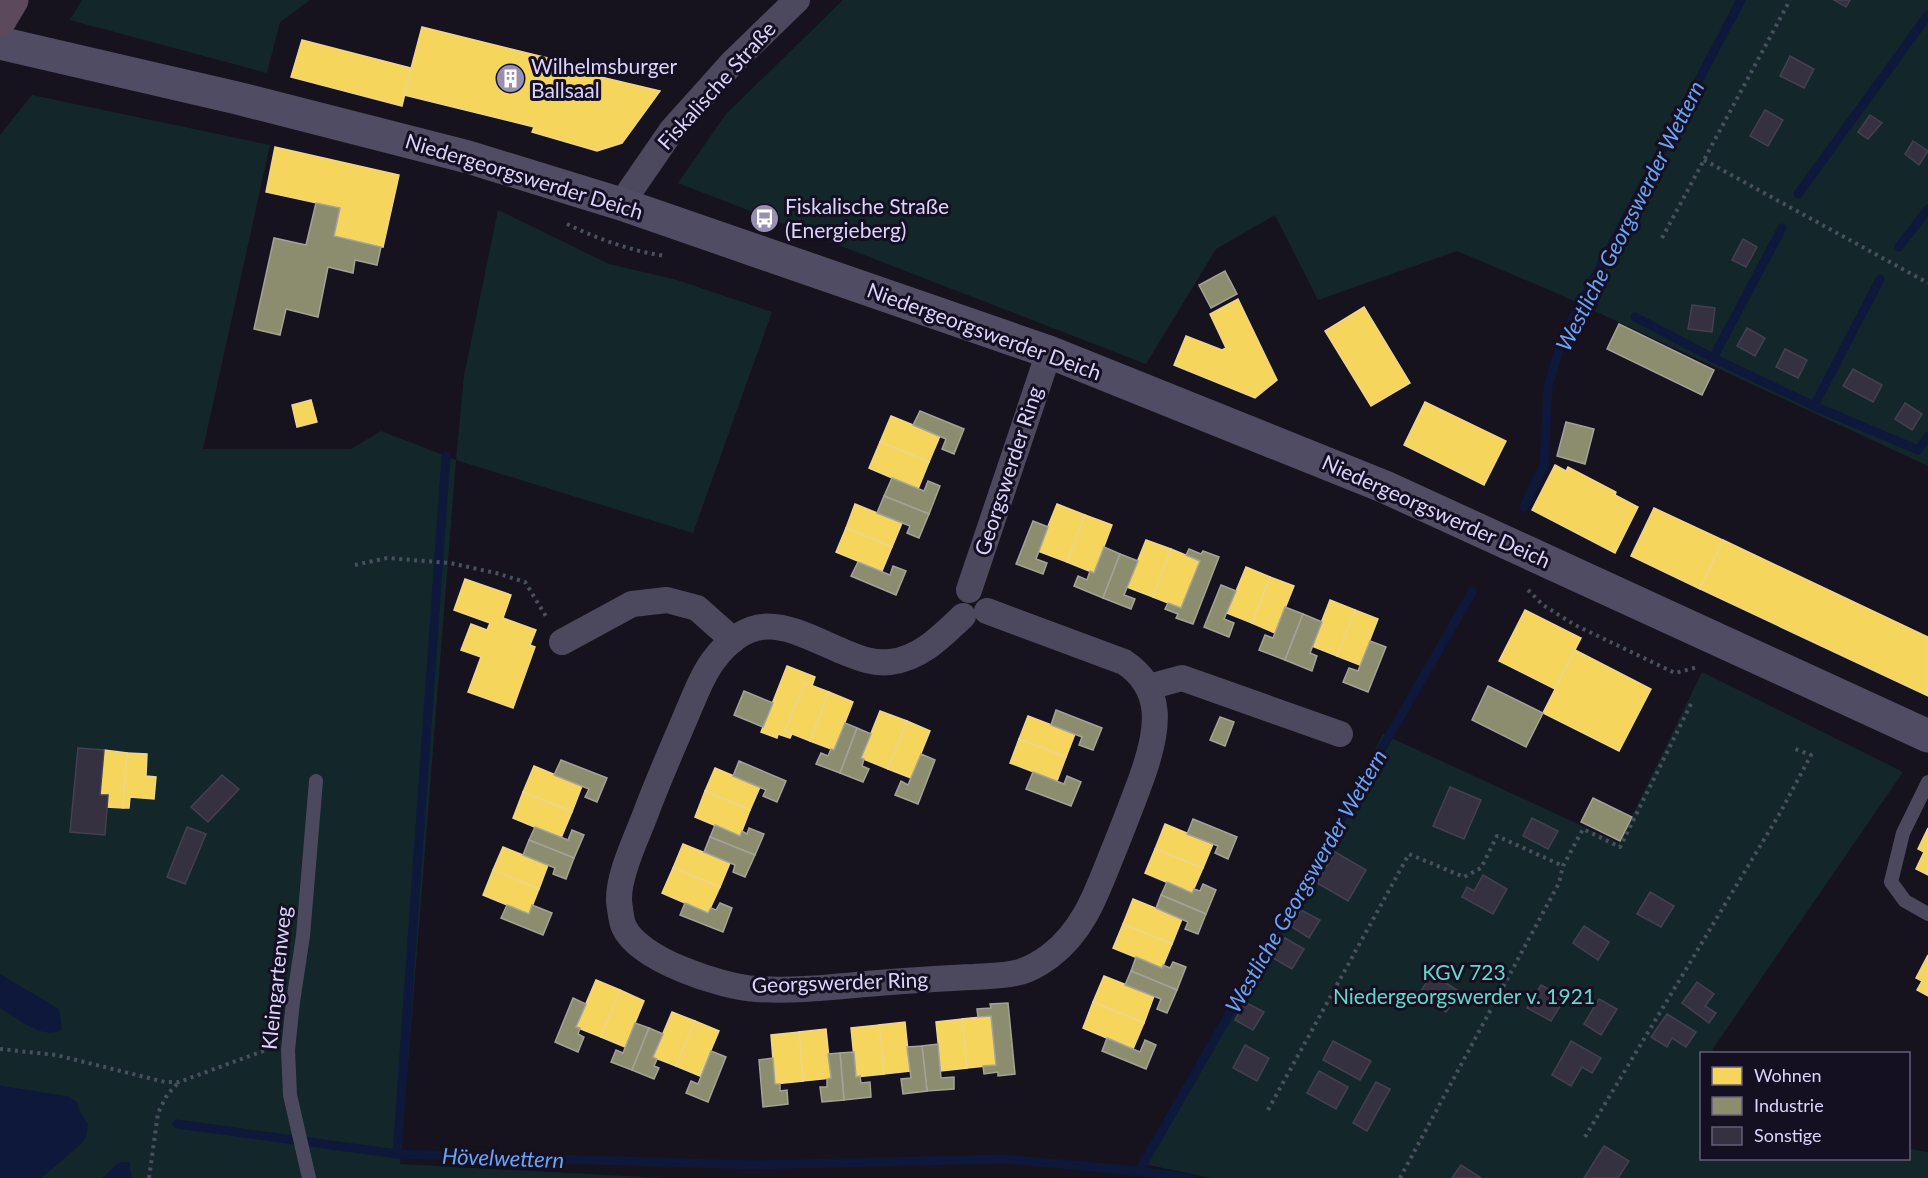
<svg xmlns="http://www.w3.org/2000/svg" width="1928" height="1178" font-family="Lato,sans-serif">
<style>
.green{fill:#13272a}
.water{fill:#0e183b}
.homes{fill:#f6d55c;stroke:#eed58c;stroke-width:1.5}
.industry{fill:#8c8c6e;stroke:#a4a299;stroke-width:1.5}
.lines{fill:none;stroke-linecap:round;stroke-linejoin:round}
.stream{stroke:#0e183b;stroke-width:9}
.building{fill:#363140;stroke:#443f51;stroke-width:1.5}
.path{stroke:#48505f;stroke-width:4;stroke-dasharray:3 4.5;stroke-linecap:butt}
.lane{stroke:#4c495e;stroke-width:14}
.street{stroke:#4c495e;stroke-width:26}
.secondary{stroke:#504c64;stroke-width:33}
.highway{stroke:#5c495b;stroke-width:33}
.labels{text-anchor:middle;stroke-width:6;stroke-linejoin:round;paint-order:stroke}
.poi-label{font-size:21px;fill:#ddd4fc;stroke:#150f22;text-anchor:start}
.street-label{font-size:21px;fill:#ddd4fc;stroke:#150f22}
.park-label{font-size:21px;fill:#64d8c8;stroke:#150f22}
.water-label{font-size:22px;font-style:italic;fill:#69a4f5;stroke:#150f22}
</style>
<rect width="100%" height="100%" fill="#16131e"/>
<g class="green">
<polygon points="82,0 310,0 280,22 267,73 70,20"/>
<polygon points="843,0 1928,0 1928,466 1554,292 1457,251 1318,300 1275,215 1216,249 1146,364 678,183 726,114"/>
<polygon points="32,95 270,145 203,449 351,449 381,431 456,460 464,376 498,210 609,264 677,280 772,312 693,533 456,460 400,1164 662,1178 131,1178 129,1162 118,1163 103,1178 41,1178 82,1143 77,1102 67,1097 0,1086 0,135"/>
<polygon points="1702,672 1903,772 1712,1050 1718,1053 1702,1054 1702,1158 1908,1158 1909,1149 1928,1152 1928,1178 1211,1178 1139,1163 1366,768 1383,734 1619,843"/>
</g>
<g class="water">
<path d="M 0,974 L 59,1009 L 62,1029 C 44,1042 16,1017 0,1008 Z"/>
<polygon points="0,1086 67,1096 77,1102 79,1110 88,1124 86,1137 82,1143 41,1178 0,1178"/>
<polygon points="129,1162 131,1178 103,1178 118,1163"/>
</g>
<g class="homes">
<polygon points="422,27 552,59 550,65 660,91 622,143 597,151 532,132 534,127 404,95"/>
<polygon points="302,40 411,68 402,106 291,77"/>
<polygon points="275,147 399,175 383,247 334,236 340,208 266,192"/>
<polygon points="1238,299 1277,380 1255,398 1174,365 1186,336 1222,350 1226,348 1210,314"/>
<polygon points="1364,307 1410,383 1371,406 1325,331"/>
<polygon points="311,400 317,422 297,427 292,405"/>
<polygon points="1425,402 1506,441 1484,485 1404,445"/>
<polygon points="891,416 940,436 929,462 880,442"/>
<polygon points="880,442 929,462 918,489 869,468"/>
<polygon points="1555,465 1566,471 1568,467 1616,492 1615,495 1638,507 1615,553 1532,510"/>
<polygon points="855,504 902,523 892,547 846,528"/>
<polygon points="1057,504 1085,515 1067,562 1038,551"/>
<polygon points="1654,508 1723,540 1700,589 1631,556"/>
<polygon points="1085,515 1112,525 1094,573 1067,562"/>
<polygon points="846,528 892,547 882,571 836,552"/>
<polygon points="1146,540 1171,549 1153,597 1127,587"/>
<polygon points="1723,540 1928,637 1928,696 1700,589"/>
<polygon points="1171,549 1200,561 1181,608 1153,597"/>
<polygon points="1246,567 1270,577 1252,623 1227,613"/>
<polygon points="1270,577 1294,586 1275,633 1252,623"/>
<polygon points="465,579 511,595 503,618 536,630 530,645 535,647 513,708 468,692 481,657 461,650 471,624 487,630 490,623 454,610"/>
<polygon points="1330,600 1355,610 1337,656 1312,646"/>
<polygon points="1355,610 1378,619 1360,665 1337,656"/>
<polygon points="1525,610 1581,638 1555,689 1499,661"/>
<polygon points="1575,650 1651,689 1619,751 1543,713"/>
<polygon points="787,666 815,677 812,686 805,683 785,731 792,734 790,738 778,734 777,738 761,732"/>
<polygon points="805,683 829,692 810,741 785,731"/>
<polygon points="829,692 853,702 834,750 810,741"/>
<polygon points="880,711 907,721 888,769 861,758"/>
<polygon points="1028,716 1075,734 1066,757 1019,739"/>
<polygon points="907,721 930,731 911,778 888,769"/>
<polygon points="1019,739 1066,757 1057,781 1010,763"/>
<polygon points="104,750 127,753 123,808 107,807 108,795 100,795"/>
<polygon points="127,753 147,754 146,776 156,777 154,799 130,797 129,808 123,808"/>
<polygon points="534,766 582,786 572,812 523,792"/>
<polygon points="715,768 760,787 750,810 705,791"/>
<polygon points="705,791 750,810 740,836 695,817"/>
<polygon points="523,792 572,812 561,838 513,818"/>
<polygon points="1165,824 1213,844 1203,868 1155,849"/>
<polygon points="1928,828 1928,875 1916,869 1924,852 1918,849"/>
<polygon points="683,844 730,863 720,887 673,868"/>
<polygon points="503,847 548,865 539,889 493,870"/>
<polygon points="1155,849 1203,868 1192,893 1145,873"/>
<polygon points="673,868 720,887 708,913 662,893"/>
<polygon points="493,870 539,889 529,914 483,895"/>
<polygon points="1133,899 1182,919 1172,944 1123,924"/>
<polygon points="1123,924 1172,944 1162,968 1113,948"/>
<polygon points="1928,955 1928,996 1917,990 1922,981 1916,978"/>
<polygon points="1104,976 1154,996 1144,1023 1093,1002"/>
<polygon points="596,980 620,990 601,1037 576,1027"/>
<polygon points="620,990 644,1001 625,1047 601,1037"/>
<polygon points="1093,1002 1144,1023 1133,1049 1083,1028"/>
<polygon points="672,1012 695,1021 676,1066 653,1057"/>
<polygon points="991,1016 996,1065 967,1068 962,1019"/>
<polygon points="962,1019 967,1068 941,1071 936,1022"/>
<polygon points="695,1021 719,1031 700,1076 676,1066"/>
<polygon points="905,1022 910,1071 884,1074 879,1025"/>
<polygon points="879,1025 884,1074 856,1077 851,1028"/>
<polygon points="826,1029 831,1078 803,1081 799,1032"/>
<polygon points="799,1032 803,1081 775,1084 771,1035"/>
</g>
<g class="industry">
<polygon points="316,203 340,208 334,236 381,247 377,265 355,260 353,273 328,267 318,317 286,309 280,335 254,329 274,238 306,245"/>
<polygon points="1225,271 1237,294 1211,308 1199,285"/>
<polygon points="1619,324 1714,370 1702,395 1607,349"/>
<polygon points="920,411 964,429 954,454 942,449 946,439 913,425"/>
<polygon points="1566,422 1594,429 1585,464 1557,456"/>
<polygon points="892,478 924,491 928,481 940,486 929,514 884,496"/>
<polygon points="884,496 929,514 919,538 907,533 910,526 877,513"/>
<polygon points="1033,521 1048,527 1036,559 1047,563 1043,574 1016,564"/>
<polygon points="1104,547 1120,554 1103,598 1074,586 1078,576 1087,580 1090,571 1094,573"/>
<polygon points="1189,549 1201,554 1203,551 1219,557 1193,624 1176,618 1178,614 1165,609 1168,603 1181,608 1200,561 1186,555"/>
<polygon points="1120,554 1138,561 1124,595 1135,599 1131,609 1103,598"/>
<polygon points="858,562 890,575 893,566 906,571 896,595 851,576"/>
<polygon points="1221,585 1236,591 1224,619 1234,623 1229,637 1204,627"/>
<polygon points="1285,607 1303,614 1285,660 1259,650 1265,635 1273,638"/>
<polygon points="1303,614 1322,622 1310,653 1317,656 1312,671 1285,660"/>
<polygon points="1370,641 1386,647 1368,692 1343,682 1349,668 1358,671"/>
<polygon points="1488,686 1543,713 1526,747 1472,720"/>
<polygon points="744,691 773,703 763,727 734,715"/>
<polygon points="1056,710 1102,728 1093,750 1079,745 1082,737 1051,725"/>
<polygon points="1220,717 1234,722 1225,746 1210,740"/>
<polygon points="845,723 857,728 840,773 816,764 821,753 828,756 831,749 834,750"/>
<polygon points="857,728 871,734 861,758 864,759 862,766 869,769 863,782 840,773"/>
<polygon points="921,754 935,760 918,804 895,795 901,781 908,785"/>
<polygon points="561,760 607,778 597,802 585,797 589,789 554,775"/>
<polygon points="739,761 786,781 777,802 763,796 766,790 733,776"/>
<polygon points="1033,772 1064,784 1067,776 1081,782 1071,806 1026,789"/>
<polygon points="1593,798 1632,817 1620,841 1581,822"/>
<polygon points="1193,819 1237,837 1228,859 1215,853 1218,846 1187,834"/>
<polygon points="715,825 740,836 742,831 747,834 749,828 764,834 755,855 710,837"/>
<polygon points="535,827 568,840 572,830 584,835 574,858 529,840"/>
<polygon points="710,837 755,855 745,877 733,872 735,865 704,852"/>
<polygon points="529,840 574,858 566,879 553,874 555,868 523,855"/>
<polygon points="1167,882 1192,893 1194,889 1200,891 1203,884 1216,890 1206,914 1161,895"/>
<polygon points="1161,895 1206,914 1198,934 1185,929 1188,922 1156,908"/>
<polygon points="685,903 708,913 711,908 716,910 720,903 732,908 723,932 680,915"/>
<polygon points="507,905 529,914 532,905 552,913 543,935 501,918"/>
<polygon points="1136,957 1162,968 1163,965 1170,968 1173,962 1186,967 1177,990 1131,971"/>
<polygon points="1131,971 1177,990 1167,1013 1157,1009 1161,999 1125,985"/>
<polygon points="573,998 586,1004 576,1027 580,1028 578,1034 584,1037 578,1052 555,1042"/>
<polygon points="1008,1003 1015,1074 998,1076 998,1072 984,1074 983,1066 996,1065 991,1016 978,1017 977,1009 991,1008 990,1004"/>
<polygon points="635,1023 649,1028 632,1070 611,1062 616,1050 623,1053"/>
<polygon points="649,1028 663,1034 653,1057 657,1059 654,1066 659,1068 654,1079 632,1070"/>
<polygon points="1107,1038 1140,1052 1145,1040 1156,1045 1146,1069 1102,1051"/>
<polygon points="938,1044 941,1078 954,1077 954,1089 927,1091 922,1046"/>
<polygon points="922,1046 927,1091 903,1094 901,1079 911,1078 907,1047"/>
<polygon points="711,1051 726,1057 708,1102 686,1093 691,1081 698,1084"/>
<polygon points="854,1052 856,1077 860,1076 861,1083 870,1082 871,1097 844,1100 840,1053"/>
<polygon points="840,1053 844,1100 822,1102 820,1087 827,1087 827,1079 831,1078 828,1054"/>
<polygon points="773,1058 775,1084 780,1084 780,1091 787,1090 788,1104 763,1107 759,1060"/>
</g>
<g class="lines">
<g class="stream">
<polyline points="1798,194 1928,15"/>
<polyline points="1899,247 1928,209"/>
<polyline points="1581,300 1594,305"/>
<polyline points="1635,317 1713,358 1782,228"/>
<polyline points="1713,358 1814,406 1880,279"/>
<polyline points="1814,406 1918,450 1928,436"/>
<polyline points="1524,507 1544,465 1548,387 1562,339 1741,0"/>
<polyline points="177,1124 397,1154 754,1165 1005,1159 1139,1171 1189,1178"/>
<polyline points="397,1154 446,456"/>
<polyline points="1139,1171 1472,592"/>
</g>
</g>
<g class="building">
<polygon points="1834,0 1850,0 1846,7"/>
<polygon points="1790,56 1814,69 1804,88 1780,76"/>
<polygon points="1765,110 1783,120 1768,146 1750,136"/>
<polygon points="1870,115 1882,123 1868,139 1858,132"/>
<polygon points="1913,141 1928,151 1919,165 1905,154"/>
<polygon points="1743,239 1757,247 1746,267 1732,260"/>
<polygon points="1692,305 1715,308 1712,332 1688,329"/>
<polygon points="1747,328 1765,338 1755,356 1737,346"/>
<polygon points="1785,349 1807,360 1798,378 1776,367"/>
<polygon points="1853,369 1882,385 1873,402 1843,386"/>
<polygon points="1905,403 1922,414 1912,430 1895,419"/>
<polygon points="78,748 104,750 100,795 108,795 105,835 70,832"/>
<polygon points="222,775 239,789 208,822 191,807"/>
<polygon points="1450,787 1481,800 1464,839 1433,826"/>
<polygon points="1532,818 1558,831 1548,849 1523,836"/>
<polygon points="187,827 206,834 185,884 167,877"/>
<polygon points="1335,852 1366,870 1348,901 1317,883"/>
<polygon points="1483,875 1507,889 1493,914 1462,897 1467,887 1474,891"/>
<polygon points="1650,892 1674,906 1661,927 1637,914"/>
<polygon points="1301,910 1320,920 1309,938 1292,927"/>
<polygon points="1584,926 1609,942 1598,960 1573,943"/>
<polygon points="1285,938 1304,949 1292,969 1273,958"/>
<polygon points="1432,974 1460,992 1446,1012 1419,994"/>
<polygon points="1697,982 1714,994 1705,1006 1716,1013 1709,1023 1682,1003"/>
<polygon points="1541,985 1565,998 1551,1021 1527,1008"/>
<polygon points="1599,999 1617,1009 1601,1035 1584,1024"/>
<polygon points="1245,1002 1264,1012 1253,1030 1235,1020"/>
<polygon points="1667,1014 1696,1032 1686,1047 1672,1038 1667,1047 1651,1037"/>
<polygon points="1333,1041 1371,1061 1360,1080 1323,1060"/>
<polygon points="1571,1041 1601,1058 1592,1073 1582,1067 1571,1086 1552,1075"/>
<polygon points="1245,1045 1269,1058 1257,1081 1233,1068"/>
<polygon points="1319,1071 1348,1087 1336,1109 1307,1093"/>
<polygon points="1376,1082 1390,1089 1367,1131 1353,1123"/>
<polygon points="1604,1146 1629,1161 1618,1178 1584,1178"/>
<polygon points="1461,1165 1481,1178 1452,1178"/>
</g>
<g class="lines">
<g class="path">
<polyline points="1704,160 1928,283"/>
<path d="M 567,224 C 598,239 631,251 665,256"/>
<polyline points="1662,238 1790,0"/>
<polyline points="355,565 387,558 450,563 496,573 525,582 547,618"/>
<polyline points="1528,590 1543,605 1575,625 1675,673 1698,667"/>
<polyline points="0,1049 56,1055 165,1082 179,1082 266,1050"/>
<polyline points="1268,1110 1409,854 1464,877 1481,868 1497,836 1563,866"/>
<polyline points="1585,1137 1780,813 1811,755 1795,749"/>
<polyline points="149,1178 158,1113 167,1095 179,1082"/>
<polyline points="1400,1178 1559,883 1563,866 1583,829 1620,847 1691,704"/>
</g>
<g class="lane">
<polyline points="1928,782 1903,833 1891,882 1905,901 1928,914"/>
<polyline points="309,1178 290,1095 288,1050 293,1002 303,936 316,781"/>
</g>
<g class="street">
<polyline points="621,204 672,130 733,62 797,0"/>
<polyline points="969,590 1049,352"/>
<path d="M 963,616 C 942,636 920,659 890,662 C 873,664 859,658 844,652 C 792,630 755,604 713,661 C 701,677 694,698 686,716 C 673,747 659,778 647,810 C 638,835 618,874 619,901 C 620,908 621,921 624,927 C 639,960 722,987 756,989 C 800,992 847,985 891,982 C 918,980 946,978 973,977 C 988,976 1005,976 1020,972 C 1030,969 1042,962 1050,956 C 1086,929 1098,888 1115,847 C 1125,822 1135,797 1144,771 C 1158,730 1165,689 1124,662 L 987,611"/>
<polyline points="562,642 632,604 667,600 697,608 733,640"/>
<polyline points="1149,687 1182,678 1340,734"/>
</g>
<polyline class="secondary" points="0,43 237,98 468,157 621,204 1049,352 1385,487 1928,736"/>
<polyline class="highway" points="0,20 12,0"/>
</g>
<defs>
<symbol id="building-disc" viewBox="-11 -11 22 22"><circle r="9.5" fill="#9790ae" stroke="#150f22"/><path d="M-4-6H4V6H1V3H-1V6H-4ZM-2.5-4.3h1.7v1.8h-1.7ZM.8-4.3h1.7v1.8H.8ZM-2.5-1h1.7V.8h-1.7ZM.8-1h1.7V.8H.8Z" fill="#fff"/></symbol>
<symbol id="bus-disc" viewBox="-11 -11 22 22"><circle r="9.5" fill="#9790ae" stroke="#150f22"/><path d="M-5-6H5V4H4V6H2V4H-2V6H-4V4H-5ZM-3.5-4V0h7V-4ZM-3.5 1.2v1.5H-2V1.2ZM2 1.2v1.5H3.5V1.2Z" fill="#fff"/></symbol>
</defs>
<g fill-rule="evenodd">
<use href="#building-disc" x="494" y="62" width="33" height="33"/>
<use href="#bus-disc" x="748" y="202" width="33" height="33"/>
</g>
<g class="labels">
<g class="poi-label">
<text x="531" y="74">Wilhelmsburger<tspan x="531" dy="24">Ballsaal</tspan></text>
<text x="785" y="214">Fiskalische Straße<tspan x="785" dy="24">(Energieberg)</tspan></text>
</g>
<g class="street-label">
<text transform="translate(717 86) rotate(-48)" y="7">Fiskalische Straße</text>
<text transform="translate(524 177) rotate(17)" y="7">Niedergeorgswerder Deich</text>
<text transform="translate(984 332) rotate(20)" y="7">Niedergeorgswerder Deich</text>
<text transform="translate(1009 471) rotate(-72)" y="7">Georgswerder Ring</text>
<text transform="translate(1436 512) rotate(24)" y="7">Niedergeorgswerder Deich</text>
<text transform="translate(277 978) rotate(-84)" y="7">Kleingartenweg</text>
<text transform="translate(840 983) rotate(-2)" y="7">Georgswerder Ring</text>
</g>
<g class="park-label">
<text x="1464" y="980">KGV 723<tspan x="1464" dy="24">Niedergeorgswerder v. 1921</tspan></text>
</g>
<g class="water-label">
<text transform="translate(1630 216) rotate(-63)" y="8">Westliche Georgswerder Wettern</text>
<text transform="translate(1306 881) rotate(-60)" y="8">Westliche Georgswerder Wettern</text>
<text transform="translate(503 1158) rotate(2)" y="8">Hövelwettern</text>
</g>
</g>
<rect x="1700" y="1052" width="210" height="108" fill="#150f22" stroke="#655e79" stroke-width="1.5"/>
<rect x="1712" y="1067" width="30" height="18" fill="#f6d55c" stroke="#655e79" stroke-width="1.5"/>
<text x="1754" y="1082" font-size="18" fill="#ddd4fc">Wohnen</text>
<rect x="1712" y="1097" width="30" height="18" fill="#8c8c6e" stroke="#655e79" stroke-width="1.5"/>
<text x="1754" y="1112" font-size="18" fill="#ddd4fc">Industrie</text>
<rect x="1712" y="1127" width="30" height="18" fill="#363140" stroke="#655e79" stroke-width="1.5"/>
<text x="1754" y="1142" font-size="18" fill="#ddd4fc">Sonstige</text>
</svg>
